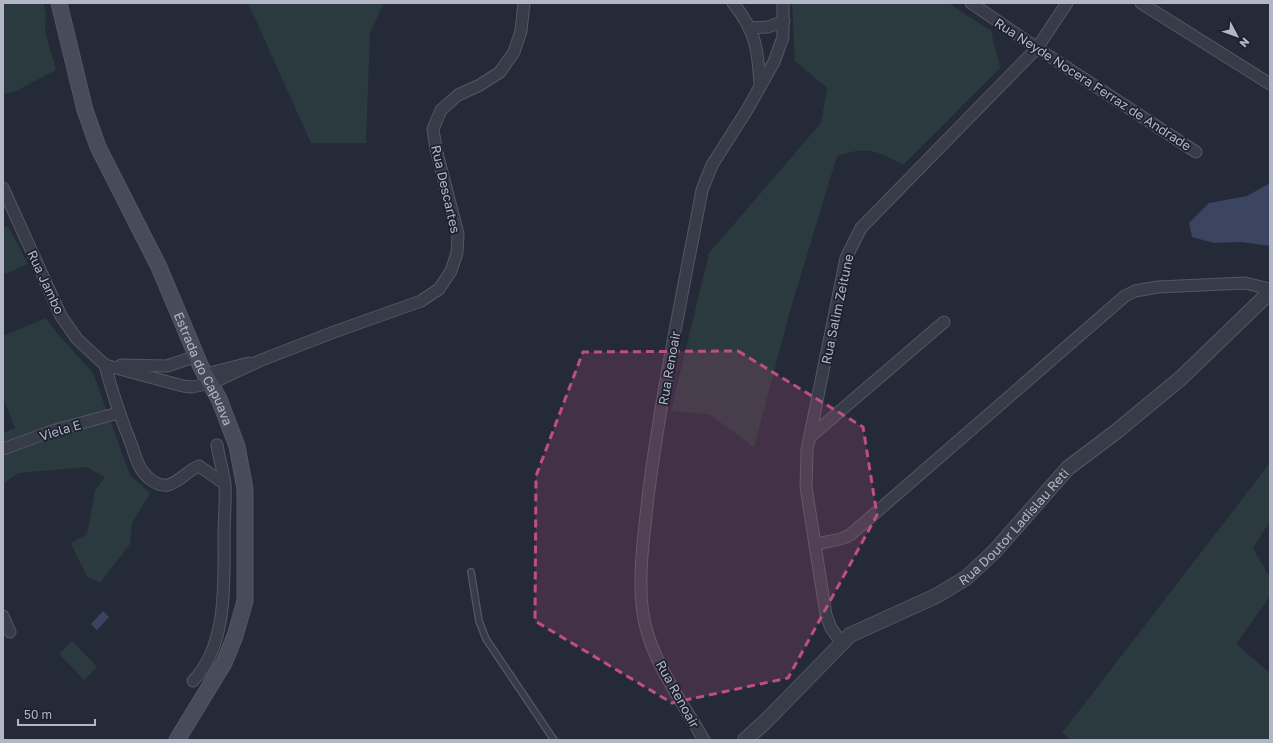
<svg xmlns="http://www.w3.org/2000/svg" width="1273" height="743" font-family="'Golos Text',sans-serif">
<style>
.green{fill:#2b3a3e}
.water{fill:#3c4560}
.lines{fill:none;stroke-linecap:round;stroke-linejoin:round}
.service-casing{stroke:#535764;stroke-width:8}
.minor-casing{stroke:#535764;stroke-width:13}
.tertiary-casing{stroke:#535764;stroke-width:16}
.secondary-casing{stroke:#535764;stroke-width:17}
.service{stroke:#383c49;stroke-width:5.5}
.minor{stroke:#383c49;stroke-width:11}
.tertiary{stroke:#383c49;stroke-width:14}
.secondary{stroke:#474b5c;stroke-width:15}
.marked{fill:#bd5080;fill-opacity:0.2;stroke:#bd5080;stroke-width:3;stroke-dasharray:8 5;stroke-linejoin:round}
.labels{text-anchor:middle;stroke-width:3.5;stroke-linejoin:round;paint-order:stroke}
.street-label{font-size:13px;fill:#b3b7c5;stroke:#1d212e}
</style>
<rect width="100%" height="100%" fill="#252a39"/>
<g class="green">
<polygon points="3,3 43,3 46,13 45,32 56,70 16,91 3,94"/>
<polygon points="248,3 384,3 370,32 366,143 311,143"/>
<path d="M 792,3 L 948,3 L 991,31 L 1000,68 L 903,165 C 875,150 868,146 837,156 L 790,311 L 754,447 L 709,414 L 671,411 L 709,253 L 821,123 L 827,88 L 795,61 Z"/>
<polygon points="8,226 28,264 3,275 3,228"/>
<polygon points="46,318 56,332 93,373 130,475 150,493 132,523 130,544 100,583 87,577 71,543 87,534 95,491 105,477 86,467 18,473 3,484 3,433 15,428 3,397 3,336"/>
<polygon points="1270,463 1270,521 1253,548 1270,578 1270,596 1236,644 1270,673 1270,740 1070,740 1062,733"/>
<polygon points="72,641 97,667 84,680 59,654"/>
</g>
<g class="water">
<polygon points="1270,183 1270,246 1241,242 1214,243 1192,237 1189,223 1209,203 1247,196"/>
<polygon points="103,611 109,617 97,630 91,624"/>
</g>
<g class="lines">
<defs>
<polyline id="service" points="471,572 479,621 486,639 554,740"/>
<g id="minor">
<path d="M 733,3 C 756,31 758,50 760,85"/>
<polyline points="971,3 1037,48 1196,152"/>
<polyline points="1141,3 1270,84"/>
<polyline points="751,28 768,27 784,21"/>
<polyline points="3,188 61,316 77,339 105,365 183,386 192,387 212,383 259,361 334,332 421,301 439,289 451,271 457,253 458,234 436,149 433,129 441,110 458,95 480,85 500,72 514,52 521,31 524,3"/>
<path d="M 105,365 C 112,392 121,419 132,446 C 134,453 137,462 141,469 C 146,477 157,487 168,485 C 180,482 188,470 199,466 L 225,484"/>
<polyline points="121,365 167,366 197,356"/>
<polyline points="206,374 249,363"/>
<polyline points="811,436 944,322"/>
<polyline points="3,449 52,431 118,413"/>
<path d="M 815,545 C 827,540 838,542 850,535 L 1125,296 L 1135,291 L 1158,287 L 1245,283 L 1270,289"/>
<polyline points="3,616 10,632"/>
<polyline points="841,642 831,628 826,615 806,487 807,450 846,258 861,228 1037,48 1067,3"/>
<path d="M 193,681 C 228,645 224,582 224,535 C 224,519 226,500 225,484 C 223,471 219,458 217,445"/>
<path d="M 704,740 C 684,705 654,664 645,624 C 636,586 644,536 648,497 C 661,394 683,292 702,190 L 712,165 L 747,110 L 774,62 L 783,37 L 783,3"/>
</g>
<g id="tertiary">
<path id="s1" d="M 745,740 L 766,721 L 850,635 L 936,596 L 966,578 L 994,552 L 1068,468 L 1117,431 L 1181,378 L 1270,292"/>
</g>
<g id="secondary">
<path id="s2" d="M 59,3 L 85,110 L 98,147 L 159,267 L 201,367 L 219,399 L 237,446 L 245,489 L 245,601 L 235,636 L 224,663 L 177,740"/>
</g>
</defs>
<use href="#service" class="service-casing"/>
<use href="#minor" class="minor-casing"/>
<use href="#tertiary" class="tertiary-casing"/>
<use href="#secondary" class="secondary-casing"/>
<use href="#service" class="service"/>
<use href="#minor" class="minor"/>
<use href="#tertiary" class="tertiary"/>
<use href="#secondary" class="secondary"/>
</g>
<path class="marked" d="M 738,351 L 863,427 L 877,515 L 788,678 L 672,703 L 535,621 L 536,476 L 583,352 Z"/>
<g class="labels">
<g class="street-label">
<text transform="translate(1093 84) rotate(33)" y="5">Rua Neyde Nocera Ferraz de Andrade</text>
<text transform="translate(446 189) rotate(77)" y="5">Rua Descartes</text>
<text transform="translate(46 282) rotate(65)" y="5">Rua Jambo</text>
<text transform="translate(837 309) rotate(-78)" y="5">Rua Salim Zeitune</text>
<text transform="translate(669 368) rotate(-80)" y="5">Rua Renoair</text>
<text dy="5" stroke="none"><textPath href="#s2" startOffset="395">Estrada do Capuava</textPath></text>
<text transform="translate(60 430) rotate(-17)" y="5">Viela E</text>
<text dy="5" stroke="none"><textPath href="#s1" startOffset="348">Rua Doutor Ladislau Reti</textPath></text>
<text transform="translate(678 694) rotate(61)" y="5">Rua Renoair</text>
</g>
</g>
<rect width="1273" height="743" fill="none" stroke="#b3b7c5" stroke-width="8"/>
<g transform="translate(1237 36) rotate(131)" stroke="#1d212e" stroke-width="3" paint-order="stroke">
<path d="M0-3L7 15L0 10L-7 15Z" fill="#b3b7c5"/>
<text y="-6" font-size="11" font-weight="bold" text-anchor="middle" fill="#b3b7c5">N</text>
</g>
<path d="M18 719v6h77v-6" fill="none" stroke="#b3b7c5" stroke-width="2"/>
<text x="24" y="719" font-size="12" fill="#b3b7c5" stroke="#1d212e" stroke-width="3" paint-order="stroke">50 m</text>
</svg>
